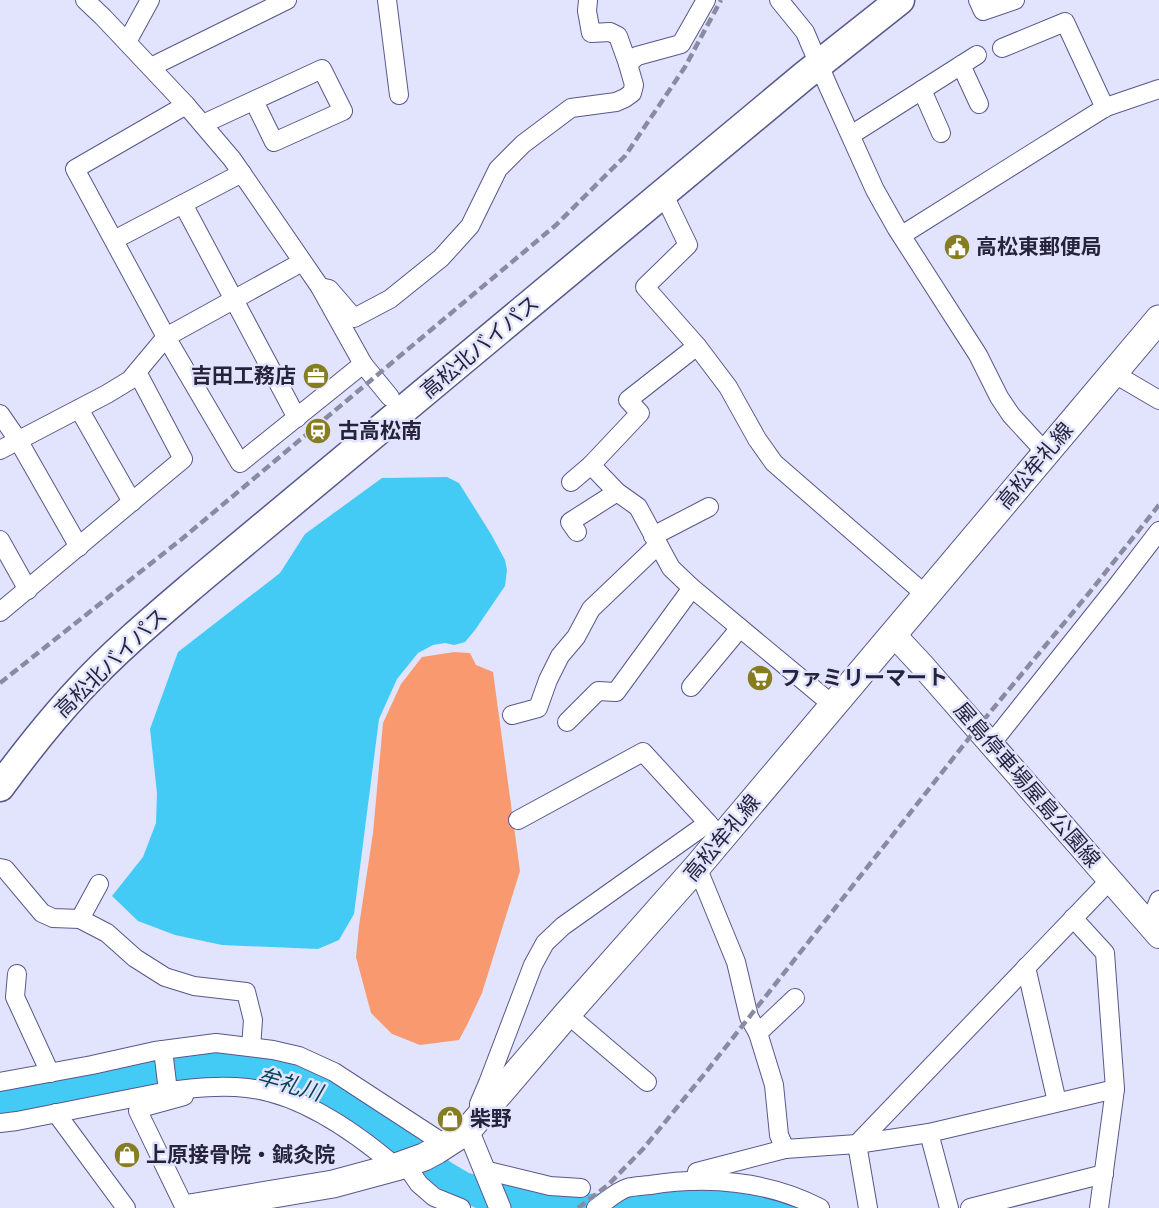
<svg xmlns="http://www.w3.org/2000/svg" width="1159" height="1208" font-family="Rubik,'Noto Sans JP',sans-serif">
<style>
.forest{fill:#f99970}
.water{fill:#44cbf5}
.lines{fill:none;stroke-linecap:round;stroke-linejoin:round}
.minor-casing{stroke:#58578d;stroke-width:20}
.tertiary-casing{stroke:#58578d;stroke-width:23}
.secondary-casing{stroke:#58578d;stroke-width:26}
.primary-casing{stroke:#58578d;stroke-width:29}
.trunk-casing{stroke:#58578d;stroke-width:31}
.minor{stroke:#fff;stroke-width:18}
.tertiary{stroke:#fff;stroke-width:21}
.secondary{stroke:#fff;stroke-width:24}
.primary{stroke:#fff;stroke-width:27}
.trunk{stroke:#fff;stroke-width:28}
.rail{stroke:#8a8ba3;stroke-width:4.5;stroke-dasharray:9 4.5;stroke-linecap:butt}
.labels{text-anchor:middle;stroke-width:5;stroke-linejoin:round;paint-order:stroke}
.poi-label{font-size:21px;font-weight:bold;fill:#25243c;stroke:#e2e4fd;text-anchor:start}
.street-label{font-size:21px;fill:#25243c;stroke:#e2e4fd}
.water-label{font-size:22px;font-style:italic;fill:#094456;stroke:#e2e4fd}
</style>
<rect width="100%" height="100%" fill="#e2e4fd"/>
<polygon class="forest" points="454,652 470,653 476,665 493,672 520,871 482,993 467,1025 459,1040 420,1045 392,1034 371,1013 356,957 359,926 373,833 383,723 401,684 422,657"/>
<g class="water">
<polygon points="447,477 459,483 491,534 505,560 507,570 505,586 475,630 465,642 454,645 445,643 433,645 418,653 397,679 379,719 354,914 339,940 318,949 222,945 175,935 138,921 112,896 143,857 156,823 157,793 150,729 178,652 280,573 305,534 382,478"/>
<polygon points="198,1050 251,1054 287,1062 317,1072 348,1088 452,1163 469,1173 495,1180 584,1194 732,1188 809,1208 476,1208 462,1202 423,1178 261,1085 0,1118 0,1086"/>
</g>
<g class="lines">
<defs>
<g id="minor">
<polyline points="85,0 103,17 186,105 232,159 320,287 363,364 390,397"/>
<polyline points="387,0 399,95"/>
<polyline points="588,0 587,11 591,33 610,32 618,36 628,64"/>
<polyline points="779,0 805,32 828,86 875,190 897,229 978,355 999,397 1011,415 1046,453"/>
<polyline points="978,0 983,11 1015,0"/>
<polyline points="127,42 150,0"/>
<polyline points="1002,48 1065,22 1105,108"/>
<polyline points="961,65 979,104"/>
<polyline points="151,67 287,0"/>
<polyline points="922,90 941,133"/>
<polyline points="186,105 75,169 166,337 240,463 363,364"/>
<polyline points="203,124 322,69 343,111 274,142 254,101"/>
<polyline points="851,135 977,55"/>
<polyline points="183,204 297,418"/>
<polyline points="902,235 1106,107 1159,89"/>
<polyline points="114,240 242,173"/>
<polyline points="320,287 329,289 354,318 390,299 441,258 470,226 498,169 523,144 571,108 616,102 625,98 632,93 634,85 628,64 637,56 681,44 706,0"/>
<polyline points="697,346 728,387 757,439 774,463 927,596"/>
<polyline points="1113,373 1159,400"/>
<polyline points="79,409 132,502"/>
<polyline points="0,414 18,440 79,547"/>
<polyline points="0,450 107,394 130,380 166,337 302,262"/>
<polyline points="591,465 640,413 628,400 697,346 645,287 688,245 663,193"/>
<polyline points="571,482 591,465 617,492 638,507 671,568 692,588 834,706"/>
<polyline points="577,532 570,522 617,492"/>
<polyline points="653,536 709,507"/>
<polyline points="0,540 28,590"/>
<polyline points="0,612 183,459 137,372"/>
<polyline points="691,687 740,628"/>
<polyline points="512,715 538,708 548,680 560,656 576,637 591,609 658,545"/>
<polyline points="567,722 598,691 616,692 692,588"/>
<polyline points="990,742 999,734 1116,587 1159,531"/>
<polyline points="518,820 643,752 708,823"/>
<polyline points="697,867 736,962 749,1017 758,1033"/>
<polyline points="0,868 5,869 42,913 53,918 80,919 99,884"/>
<polyline points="1073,918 1105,953 1115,1089 1099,1208"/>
<polyline points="80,919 107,933 135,958 165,977 194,986 246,992 253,1020 251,1047"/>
<polyline points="1144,919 1155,910 1159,900"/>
<polyline points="1026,967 1057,1102"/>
<polyline points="17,974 15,997 50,1073"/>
<polyline points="567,1014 647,1082"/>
<path d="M 163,1050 L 168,1091 C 194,1088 220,1085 247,1088 C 301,1094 355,1132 396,1167"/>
<polyline points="0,1082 92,1065 155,1051 216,1043 273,1050 299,1056 334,1072 446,1145"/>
<polyline points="184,1096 144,1107 138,1111 185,1208"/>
<polyline points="481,1110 479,1104 488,1083 533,965 545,943 563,926 708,823 721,839"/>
<polyline points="56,1113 126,1208"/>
<polyline points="0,1123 17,1121 158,1093"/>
<polyline points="929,1133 1115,1089"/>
<polyline points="785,1149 779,1135 774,1085 758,1033 795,998"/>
<polyline points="405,1164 419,1184 434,1197 461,1208"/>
<polyline points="484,1170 550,1186 581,1188"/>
<polyline points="695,1181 697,1172 785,1149 857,1144 929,1133 949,1208"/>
<path d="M 596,1208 C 605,1202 617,1191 627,1188 C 634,1186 642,1186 650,1185 C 707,1176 769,1181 820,1208"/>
<polyline points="868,1208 857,1144 1110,880"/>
<polyline points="970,1208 1104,1174"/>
</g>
<polyline id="tertiary" points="468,1130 500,1208"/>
<polyline id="secondary" points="894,635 921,664 1159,936"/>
<polyline id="primary" points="190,1208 333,1184 396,1167 424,1157 437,1150 468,1130 567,1014 697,867 1159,319"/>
<path id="trunk" d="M 0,787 C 25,753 51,720 79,690 C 116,650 158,615 199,580 L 804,76 L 900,0"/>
</defs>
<use href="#minor" class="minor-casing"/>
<use href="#tertiary" class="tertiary-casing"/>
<use href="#secondary" class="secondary-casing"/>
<use href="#primary" class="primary-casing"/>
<use href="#trunk" class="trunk-casing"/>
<use href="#minor" class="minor"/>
<use href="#tertiary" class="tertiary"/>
<use href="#secondary" class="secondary"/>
<use href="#primary" class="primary"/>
<use href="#trunk" class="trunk"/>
<g class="rail">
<polyline points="0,683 183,538 556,225 625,156 685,67 721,0"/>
<polyline points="578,1208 608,1185 643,1149 706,1072 977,728 1089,593 1159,505"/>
</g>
</g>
<defs>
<symbol id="civic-disc" viewBox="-11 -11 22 22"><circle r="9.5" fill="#867d23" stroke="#e2e4fd"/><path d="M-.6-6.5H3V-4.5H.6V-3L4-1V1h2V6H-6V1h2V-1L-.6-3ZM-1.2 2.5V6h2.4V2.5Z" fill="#fff"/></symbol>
<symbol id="office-disc" viewBox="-11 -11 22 22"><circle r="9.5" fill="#867d23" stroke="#e2e4fd"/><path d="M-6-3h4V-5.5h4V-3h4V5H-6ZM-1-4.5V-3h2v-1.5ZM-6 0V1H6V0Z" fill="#fff"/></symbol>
<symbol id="station-disc" viewBox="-11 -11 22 22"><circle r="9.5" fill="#867d23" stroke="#e2e4fd"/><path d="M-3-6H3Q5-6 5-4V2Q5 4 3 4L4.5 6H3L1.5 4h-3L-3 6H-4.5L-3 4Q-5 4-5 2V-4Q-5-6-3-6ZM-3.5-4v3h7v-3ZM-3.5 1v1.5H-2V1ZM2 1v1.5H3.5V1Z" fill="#fff"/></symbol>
<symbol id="supermarket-disc" viewBox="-11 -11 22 22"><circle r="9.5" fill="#867d23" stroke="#e2e4fd"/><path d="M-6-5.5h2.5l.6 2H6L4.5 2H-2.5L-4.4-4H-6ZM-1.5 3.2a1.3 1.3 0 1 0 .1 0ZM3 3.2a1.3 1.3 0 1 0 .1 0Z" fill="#fff"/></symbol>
<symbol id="shop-disc" viewBox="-11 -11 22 22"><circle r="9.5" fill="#867d23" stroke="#e2e4fd"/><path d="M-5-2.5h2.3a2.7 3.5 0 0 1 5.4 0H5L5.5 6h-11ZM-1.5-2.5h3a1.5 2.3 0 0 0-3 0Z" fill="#fff"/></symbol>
</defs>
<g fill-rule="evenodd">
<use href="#civic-disc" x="942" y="232" width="30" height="30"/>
<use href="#office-disc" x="301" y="361" width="30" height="30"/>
<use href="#station-disc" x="303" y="416" width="30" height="30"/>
<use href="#supermarket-disc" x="745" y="663" width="30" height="30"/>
<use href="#shop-disc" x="435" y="1104" width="30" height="30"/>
<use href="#shop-disc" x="112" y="1140" width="30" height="30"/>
</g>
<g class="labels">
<g class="poi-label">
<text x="976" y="254">高松東郵便局</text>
<text x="296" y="383" text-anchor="end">吉田工務店</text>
<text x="338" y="438">古高松南</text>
<text x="780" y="685">ファミリーマート</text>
<text x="470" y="1126">柴野</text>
<text x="146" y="1162">上原接骨院・鍼灸院</text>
</g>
<g class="street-label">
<text transform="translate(480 347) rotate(-40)" y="7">高松北バイパス</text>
<text transform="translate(1035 466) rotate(-50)" y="7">高松牟礼線</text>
<text transform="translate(111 663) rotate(-44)" y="7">高松北バイパス</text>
<text transform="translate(1027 785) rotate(49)" y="7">屋島停車場屋島公園線</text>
<text transform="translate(722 838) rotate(-50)" y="7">高松牟礼線</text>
</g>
<g class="water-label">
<text transform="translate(290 1084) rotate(16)" y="8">牟礼川</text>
</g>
</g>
</svg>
